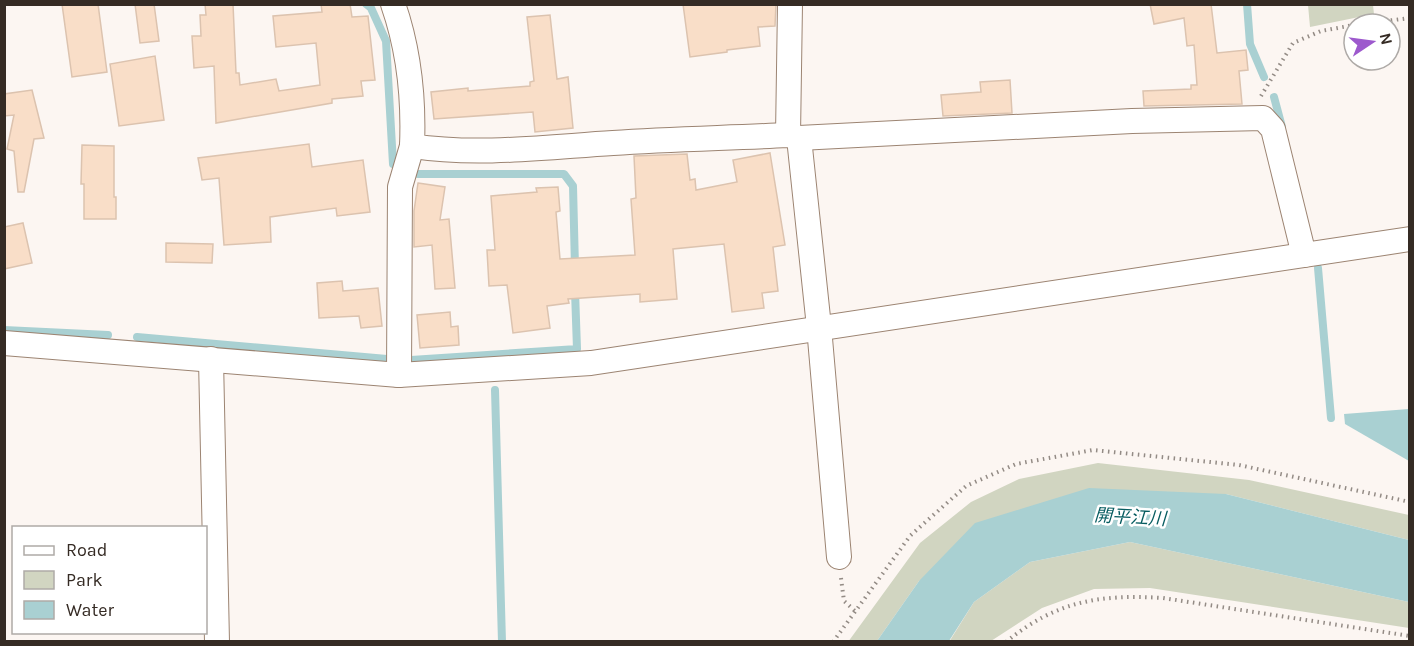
<svg xmlns="http://www.w3.org/2000/svg" width="1414" height="646" font-family="Karla,'Noto Sans JP',sans-serif">
<style>
.green{fill:#d1d5c1}
.water{fill:#a9d0d2}
.lines{fill:none;stroke-linecap:round;stroke-linejoin:round}
.stream{stroke:#a9d0d2;stroke-width:8}
.building{fill:#f9dec8;stroke:#dcc3af;stroke-width:1.5}
.minor-casing{stroke:#9c8472;stroke-width:26}
.path{stroke:#938b85;stroke-width:4;stroke-dasharray:1.5 4.5;stroke-linecap:butt}
.minor{stroke:#fff;stroke-width:24}
.labels{text-anchor:middle;stroke-width:5;stroke-linejoin:round;paint-order:stroke}
.water-label{font-size:18px;font-style:italic;fill:#065c60;stroke:#fff}
</style>
<rect width="100%" height="100%" fill="#fcf6f2"/>
<g class="green">
<polygon points="1308,5 1373,5 1374,14 1310,27"/>
<polygon points="1098,463 1249,480 1409,515 1409,540 1226,494 919,581 877,641 848,642 920,543 971,502 1019,479"/>
<polygon points="1130,542 1409,602 1409,628 1150,588 1094,589 1042,608 991,641 949,642 974,602 1030,562"/>
</g>
<g class="water">
<polygon points="1409,409 1409,461 1345,424 1344,414"/>
<polygon points="1089,488 1226,494 1409,540 1409,602 1130,542 1030,562 974,602 949,641 877,641 919,581 975,523"/>
</g>
<g class="lines">
<g class="stream">
<polyline points="366,4 371,8 386,41 393,164"/>
<polyline points="1247,4 1250,44 1264,77"/>
<polyline points="1274,97 1282,127"/>
<polyline points="418,174 564,174 573,186 575,267"/>
<polyline points="1318,268 1331,418"/>
<polyline points="4,330 108,335"/>
<polyline points="137,337 387,359"/>
<polyline points="411,360 577,349 575,291"/>
<polyline points="495,390 502,642"/>
</g>
</g>
<g class="building">
<polygon points="62,4 98,4 107,72 72,77"/>
<polygon points="135,4 154,4 159,41 140,43"/>
<polygon points="205,4 233,4 236,73 239,73 240,85 276,79 279,91 320,85 316,43 276,47 273,16 322,12 321,4 350,4 352,17 368,16 375,80 361,81 363,96 332,99 332,103 216,123 214,66 194,68 192,36 201,36 200,15 206,15"/>
<polygon points="683,4 776,4 775,26 758,27 760,46 727,50 727,52 690,57"/>
<polygon points="1150,4 1211,4 1217,53 1246,50 1248,70 1239,71 1242,104 1144,106 1143,91 1191,89 1191,85 1197,85 1194,45 1187,46 1184,18 1154,24"/>
<polygon points="550,15 557,79 568,77 573,128 535,132 533,112 434,119 431,92 468,88 468,91 530,86 530,82 534,81 527,17"/>
<polygon points="155,56 164,120 119,126 110,64"/>
<polygon points="1010,80 1012,113 943,116 941,95 981,92 980,82"/>
<polygon points="32,90 44,138 34,139 24,192 18,192 14,151 7,149 14,115 4,116 4,94"/>
<polygon points="309,144 312,167 363,160 370,212 337,216 336,208 270,217 271,242 224,245 219,178 202,180 198,158"/>
<polygon points="82,145 114,146 114,197 116,197 116,219 84,219 84,184 81,184"/>
<polygon points="770,153 785,245 773,247 778,291 762,293 764,308 732,312 724,244 673,249 677,299 640,302 640,294 568,299 569,303 547,306 550,328 513,333 507,285 489,286 487,250 495,250 491,196 537,192 536,188 558,187 560,211 556,212 560,259 635,255 631,199 636,198 634,156 687,154 690,180 695,179 696,190 737,182 733,160"/>
<polygon points="418,183 445,187 440,220 449,219 455,288 435,289 432,245 414,247 414,211"/>
<polygon points="23,223 32,263 4,269 4,227"/>
<polygon points="166,243 213,244 212,263 166,262"/>
<polygon points="342,281 343,291 378,288 382,326 361,328 359,316 319,318 317,283"/>
<polygon points="450,312 451,327 458,326 459,345 420,348 417,315"/>
</g>
<g class="lines">
<defs>
<g id="minor">
<path d="M 393,4 C 409,50 414,98 412,146 C 478,156 547,147 613,143 C 671,139 730,138 788,135 L 799,138 L 1132,121 L 1263,118 L 1273,129 L 1304,255"/>
<polyline points="788,135 790,4"/>
<polyline points="799,138 819,327 839,557"/>
<polyline points="4,343 399,375 591,363 1410,239"/>
<polyline points="211,359 217,642"/>
<polyline points="399,375 400,187 412,146"/>
</g>
</defs>
<use href="#minor" class="minor-casing"/>
<g class="path">
<polyline points="1361,24 1410,18"/>
<polyline points="1261,96 1293,43 1321,31 1354,25"/>
<polyline points="841,578 844,601 855,611"/>
<polyline points="833,642 910,536 966,486 1016,464 1093,450 1239,465 1410,502"/>
<path d="M 1006,642 C 1056,601 1100,594 1163,598 L 1410,636"/>
</g>
<use href="#minor" class="minor"/>
</g>
<g class="labels">
<g class="water-label">
<text transform="translate(1130 517) rotate(3)" y="6">開平江川</text>
</g>
</g>
<rect width="1414" height="646" fill="none" stroke="#352b24" stroke-width="12"/>
<rect x="12" y="526" width="195" height="108" fill="#ffffff" stroke="#aeaaa7" stroke-width="1.5"/>
<rect x="24" y="546" width="30" height="9" fill="#ffffff" stroke="#aeaaa7" stroke-width="1.5"/>
<text x="66" y="556" font-size="18" fill="#352b24">Road</text>
<rect x="24" y="571" width="30" height="18" fill="#d1d5c1" stroke="#aeaaa7" stroke-width="1.5"/>
<text x="66" y="586" font-size="18" fill="#352b24">Park</text>
<rect x="24" y="601" width="30" height="18" fill="#a9d0d2" stroke="#aeaaa7" stroke-width="1.5"/>
<text x="66" y="616" font-size="18" fill="#352b24">Water</text>
<g transform="translate(1372 42) rotate(77)"><circle r="28" fill="#ffffff" stroke="#aeaaa7" stroke-width="1.5"/>
<path d="M0-4.5L10 22L0 15L-10 22Z" fill="#9d59cd"/>
<text y="-9" font-size="16" font-weight="bold" text-anchor="middle" fill="#352b24">N</text>
</g>
</svg>
